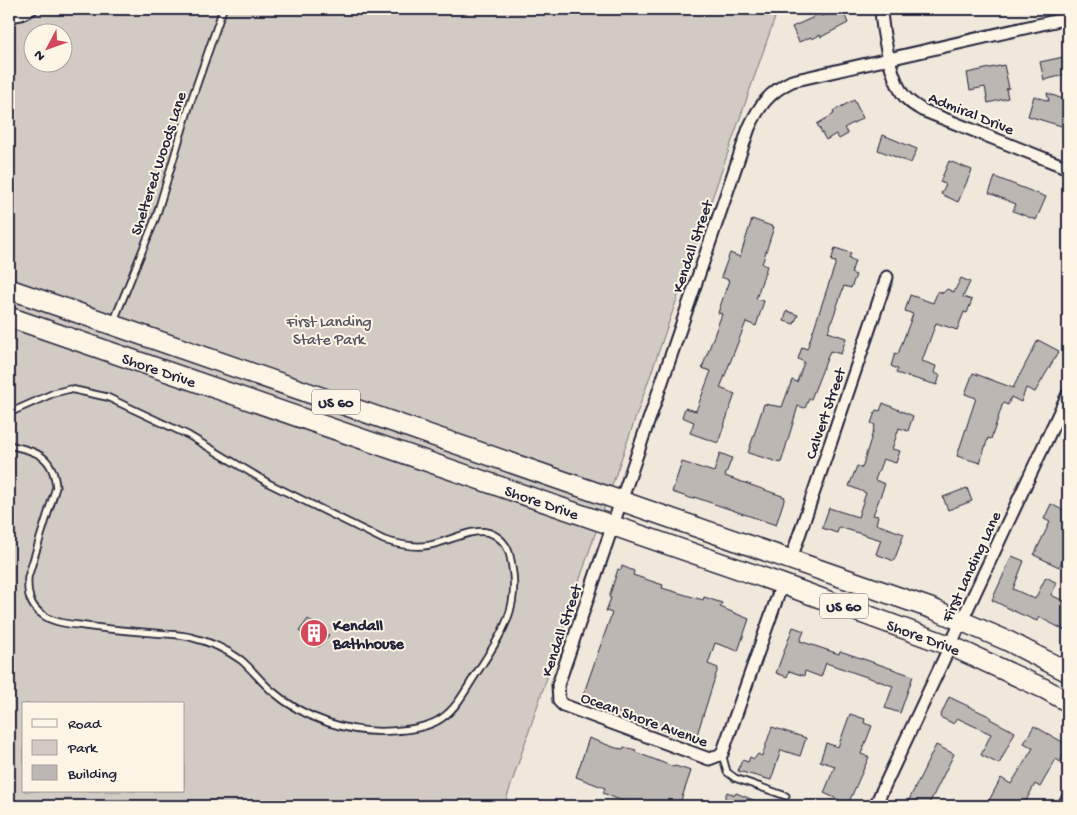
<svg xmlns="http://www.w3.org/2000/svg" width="1077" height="815" font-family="'Gochi Hand',sans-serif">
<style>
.green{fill:#d1cbc3;stroke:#7a767f;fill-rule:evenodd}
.building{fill:#bcb7b3;stroke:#22223b}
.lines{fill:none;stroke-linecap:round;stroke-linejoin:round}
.service-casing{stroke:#22223b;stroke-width:9}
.minor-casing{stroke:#22223b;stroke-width:15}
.trunk-casing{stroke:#22223b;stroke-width:22}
.service{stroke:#fcf5e5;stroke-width:5.5}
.minor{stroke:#fcf5e5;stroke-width:11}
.trunk{stroke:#fcf5e5;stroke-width:19}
.labels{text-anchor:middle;stroke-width:4;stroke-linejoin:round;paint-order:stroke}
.shield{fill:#fcf5e5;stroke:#63616e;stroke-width:1}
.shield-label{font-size:15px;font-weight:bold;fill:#22223b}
.street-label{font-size:16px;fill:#22223b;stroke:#fcf5e5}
.park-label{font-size:16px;fill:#575564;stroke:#fcf5e5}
.poi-label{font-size:16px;font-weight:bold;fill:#22223b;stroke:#fcf5e5;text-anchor:start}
</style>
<rect width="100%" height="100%" fill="#efe8db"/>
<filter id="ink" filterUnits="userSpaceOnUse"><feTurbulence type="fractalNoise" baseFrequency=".02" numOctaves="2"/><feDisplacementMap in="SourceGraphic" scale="10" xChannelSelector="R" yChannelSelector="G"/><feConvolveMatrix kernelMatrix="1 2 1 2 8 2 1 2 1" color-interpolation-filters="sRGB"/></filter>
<g filter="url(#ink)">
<path class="green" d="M 9,9 L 778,9 L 593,540 L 504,806 L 9,806 ZM 32,32 L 62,32 L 62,62 L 32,62 ZM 24,704 L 184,704 L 184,791 L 24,791 Z"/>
<g class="building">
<polygon points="814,9 822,16 842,9 848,23 821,37 820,35 812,39 811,37 799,42 792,27 814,17"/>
<polygon points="1068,56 1068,74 1044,80 1040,62"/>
<polygon points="1004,65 1009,88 1006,89 1008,98 988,103 985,87 970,90 967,73"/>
<polygon points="1047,93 1068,101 1068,128 1028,116 1034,96 1049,101"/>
<polygon points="854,100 863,118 844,128 848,134 839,139 836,134 826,140 817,124 834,114 833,111"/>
<polygon points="883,135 917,149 911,163 878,150"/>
<polygon points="949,161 972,170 958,202 941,194 946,184 940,182"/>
<polygon points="995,177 1046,197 1036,220 1013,211 1016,204 989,193"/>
<polygon points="752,219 774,227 762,264 767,266 756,299 764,301 756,326 746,322 720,388 735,394 718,443 690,433 694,422 682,417 685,408 696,411 711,371 702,368 722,314 718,313 729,280 721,277 730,253 740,257"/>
<polygon points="835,248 851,253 849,258 855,261 851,273 856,275 851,288 844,286 828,332 846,338 841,354 830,351 811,399 809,399 805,408 798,406 781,463 748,453 764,404 782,407 792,380 797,382 804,362 798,359 802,347 807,349 836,262 831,261"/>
<polygon points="961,278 970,282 963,297 972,300 967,313 964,312 957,330 936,323 922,361 936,366 934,373 940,375 937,385 896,373 898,369 891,366 895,353 898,354 913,314 905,311 910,295 933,303 938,291 943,293 947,289 954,292"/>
<polygon points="787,311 798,315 794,324 784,321"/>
<polygon points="1038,340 1059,351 1035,392 1026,388 1021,402 1011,397 1008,405 1003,403 991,439 988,438 980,463 957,456 976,398 965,394 973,373 1013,388"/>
<polygon points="883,403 913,416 908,431 899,428 892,449 900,451 896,463 883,459 875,480 885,484 873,515 878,516 876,524 904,534 894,561 876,554 881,540 839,527 837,533 822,528 829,508 858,517 866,493 849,486 857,466 862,468 875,425 871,423 876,410 880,411"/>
<polygon points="720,453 732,458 725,476 785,497 776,525 694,497 693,499 672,492 682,462 714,472"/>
<polygon points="967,488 972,501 948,510 943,497"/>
<polygon points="1051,504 1068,513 1068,549 1059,567 1034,555 1050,522 1044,519"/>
<polygon points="1012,556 1024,561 1013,589 1035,599 1046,577 1057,583 1051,595 1068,603 1068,632 1039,617 1037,621 1018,613 992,600"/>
<polygon points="622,566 634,571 633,575 663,585 662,588 703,600 704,597 722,603 720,607 749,619 738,651 715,643 708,664 718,668 695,741 646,725 614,711 581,701 612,613 606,611 611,598 609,597 618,569 621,570"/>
<polygon points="308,619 329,635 319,647 299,631"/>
<polygon points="793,627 804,631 800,641 839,654 840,651 913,676 900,713 885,708 893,686 826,663 821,677 805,671 804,676 789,671 787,677 776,673"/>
<polygon points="949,697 991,717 990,719 1015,732 999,764 981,755 991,734 957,718 954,724 940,717"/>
<polygon points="850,714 865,719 864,723 872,726 861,754 869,757 848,804 824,793 835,766 820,761 826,743 838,747"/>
<polygon points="1034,726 1068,745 1060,762 1056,759 1040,787 1035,784 1023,806 986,806 1001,778 1011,784 1033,748 1024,743"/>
<polygon points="772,727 806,738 800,756 781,750 771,780 738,771 742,760 748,762 750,757 754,759 758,754 762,756"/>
<polygon points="589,738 616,748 623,749 624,747 636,750 635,752 674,767 675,766 691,771 679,806 634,806 603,793 605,788 576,777"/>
<polygon points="936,745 954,754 928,806 906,806"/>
<polygon points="727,792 735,795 736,793 768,806 722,806"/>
</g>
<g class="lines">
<defs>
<g id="service">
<polyline points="113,323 156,217 190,104 223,9"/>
<path d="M 9,413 L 54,393 L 70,389 L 107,397 L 188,435 L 270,484 L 384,540 C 397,544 409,547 423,546 C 447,545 475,522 496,536 C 508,544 510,553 512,567 C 520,611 499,638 476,674 C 466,689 457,708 442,718 C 428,728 408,730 392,731 C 350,734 304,719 272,691 C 261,682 252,669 241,660 C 226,649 207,641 190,637 C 179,634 165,634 154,633 C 128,631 103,629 78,625 C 67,624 52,622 43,615 C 29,606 27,592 28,577 L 56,487 C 53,455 37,452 9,445"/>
<polyline points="722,754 727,772 735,778 786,796"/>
</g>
<g id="minor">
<path d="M 881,9 C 882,31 890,74 902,93 C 907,101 914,105 922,110 L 1068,168"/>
<polyline points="9,16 21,14 31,9"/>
<polyline points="791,559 887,277"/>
<path d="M 782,584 L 722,754 L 709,759 L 563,705 L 559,701 L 558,685 L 749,128 C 759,106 769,92 792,81 L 1068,18"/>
<polyline points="875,806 1068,394"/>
<polyline points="1063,806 1068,798"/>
</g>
<g id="trunk">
<polyline points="9,289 933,609 1008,641 1068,672"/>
<path id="s1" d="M 9,317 L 782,584 L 951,646 L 1045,689 L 1068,702"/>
</g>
</defs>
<use href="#service" class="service-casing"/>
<use href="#minor" class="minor-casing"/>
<use href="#trunk" class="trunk-casing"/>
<use href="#service" class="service"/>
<use href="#minor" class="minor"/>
<use href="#trunk" class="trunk"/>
</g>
</g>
<defs>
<symbol id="building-disc" viewBox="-11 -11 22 22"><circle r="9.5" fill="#d1495b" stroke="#fcf5e5"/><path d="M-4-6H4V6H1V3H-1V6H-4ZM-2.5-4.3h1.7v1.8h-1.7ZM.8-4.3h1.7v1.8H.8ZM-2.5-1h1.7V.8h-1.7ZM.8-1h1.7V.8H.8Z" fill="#fff"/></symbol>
</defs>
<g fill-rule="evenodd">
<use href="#building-disc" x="298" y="617" width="32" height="32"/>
</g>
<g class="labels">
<g class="shield">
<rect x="312" y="389.5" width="48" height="25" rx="4"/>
<rect x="820" y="593.5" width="48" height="25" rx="4"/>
</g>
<g class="shield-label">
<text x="336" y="407">US 60</text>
<text x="844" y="611">US 60</text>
</g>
<g class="street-label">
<text transform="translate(972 112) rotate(22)" y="6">Admiral Drive</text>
<text transform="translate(157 163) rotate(-72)" y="6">Sheltered Woods Lane</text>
<text transform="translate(691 246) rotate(-71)" y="6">Kendall Street</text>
<text dy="6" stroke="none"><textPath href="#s1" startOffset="159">Shore Drive</textPath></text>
<text transform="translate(824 413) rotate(-71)" y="6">Calvert Street</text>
<text dy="6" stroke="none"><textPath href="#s1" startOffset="564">Shore Drive</textPath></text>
<text transform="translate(970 566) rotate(-65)" y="6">First Landing Lane</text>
<text transform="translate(560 630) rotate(-71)" y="6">Kendall Street</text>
<text dy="6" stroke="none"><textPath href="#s1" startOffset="969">Shore Drive</textPath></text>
<text transform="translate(645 718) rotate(20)" y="6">Ocean Shore Avenue</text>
</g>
<g class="park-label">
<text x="329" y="326">First Landing<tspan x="329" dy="18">State Park</tspan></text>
</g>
<g class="poi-label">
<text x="333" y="630">Kendall<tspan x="333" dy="18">Bathhouse</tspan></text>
</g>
</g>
<rect width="1077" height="815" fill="none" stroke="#fcf5e5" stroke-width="30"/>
<rect x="15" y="15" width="1047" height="785" fill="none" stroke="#22223b" stroke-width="2" filter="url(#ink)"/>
<rect x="22" y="702" width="162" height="90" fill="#fcf5e5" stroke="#a5a1a1"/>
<rect x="32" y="719" width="25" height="8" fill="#fcf5e5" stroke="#a5a1a1"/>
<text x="68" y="728" font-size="15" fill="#22223b">Road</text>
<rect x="32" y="740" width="25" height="15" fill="#d1cbc3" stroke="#a5a1a1"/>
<text x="68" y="752" font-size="15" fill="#22223b">Park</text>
<rect x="32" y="765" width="25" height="15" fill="#bcb7b3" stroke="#a5a1a1"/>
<text x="68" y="778" font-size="15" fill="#22223b">Building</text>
<g transform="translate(48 48) rotate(229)"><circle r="24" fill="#fcf5e5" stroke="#a5a1a1"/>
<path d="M0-4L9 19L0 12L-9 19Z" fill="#d1495b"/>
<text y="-8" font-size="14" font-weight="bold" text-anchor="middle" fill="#22223b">N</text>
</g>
</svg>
